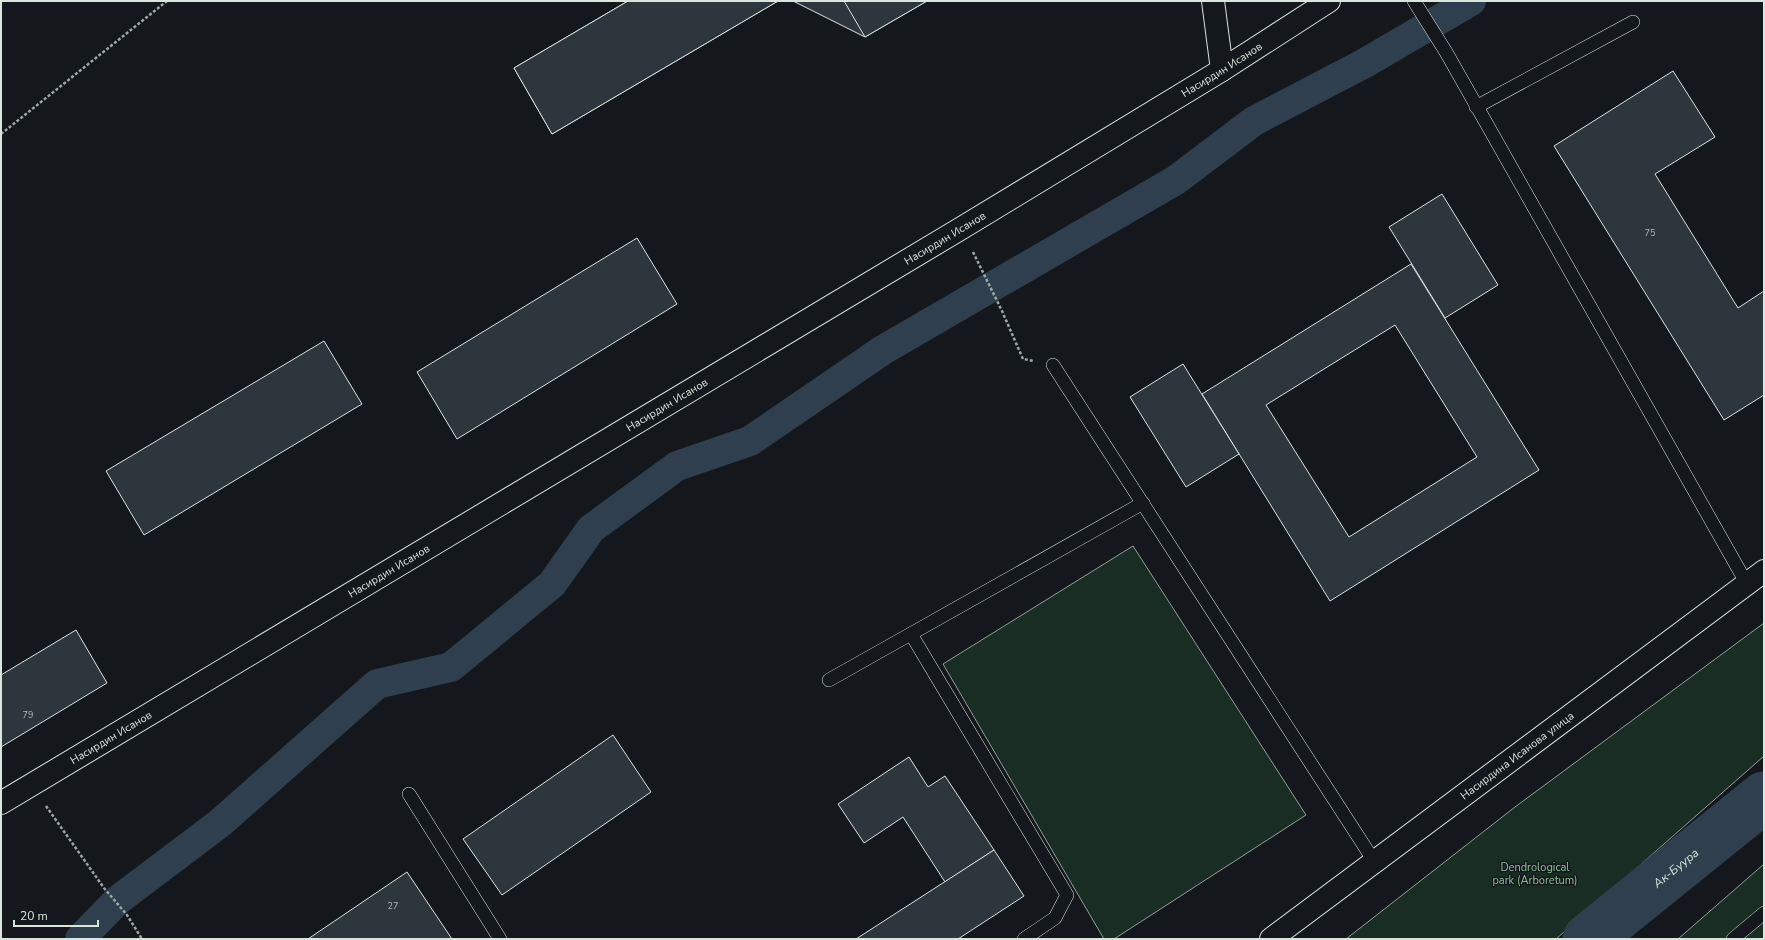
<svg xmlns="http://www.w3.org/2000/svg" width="1765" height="940" font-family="'Nunito Sans',sans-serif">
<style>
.green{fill:#1a2d24;stroke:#939e99}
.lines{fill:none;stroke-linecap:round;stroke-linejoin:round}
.canal{stroke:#2f3f4d;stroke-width:30}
.river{stroke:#2f3f4d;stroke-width:51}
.building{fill:#2c363c;stroke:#d8e6dc;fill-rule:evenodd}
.lane-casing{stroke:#d8e6dc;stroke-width:14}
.street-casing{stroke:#d8e6dc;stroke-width:24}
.secondary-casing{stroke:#d8e6dc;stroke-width:24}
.path{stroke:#9da8a2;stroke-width:2.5;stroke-dasharray:3 2;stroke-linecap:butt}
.lane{stroke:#14181c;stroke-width:13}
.street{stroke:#14181c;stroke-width:22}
.secondary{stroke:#14181c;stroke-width:22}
.labels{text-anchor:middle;stroke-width:3;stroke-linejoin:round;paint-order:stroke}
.number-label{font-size:9px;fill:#adbab4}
.street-label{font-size:11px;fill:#d8e6dc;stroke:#14181c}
.park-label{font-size:11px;fill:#8ac095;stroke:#14181c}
.water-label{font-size:12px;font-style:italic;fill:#d8e6dc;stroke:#14181c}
</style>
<rect width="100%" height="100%" fill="#14181c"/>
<g class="green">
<polygon points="1133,546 1306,815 1114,939 1104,939 943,664"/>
<polygon points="1764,623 1764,756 1556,939 1346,939 1515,807"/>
<polygon points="1764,864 1764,939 1678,939"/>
</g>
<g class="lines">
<polyline class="canal" points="80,939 118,900 220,823 377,684 451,667 552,584 591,529 677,466 750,441 883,350 1176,180 1254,121 1365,63 1471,1"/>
<path class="river" id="s1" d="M 1588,939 L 1764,797"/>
</g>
<g class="building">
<polygon points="628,1 778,1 552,134 514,68"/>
<polygon points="628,1 778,1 552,134 514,68"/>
<polygon points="793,1 927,1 865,37"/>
<polygon points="844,1 927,1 865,37"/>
<polygon points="1673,71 1715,137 1655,174 1738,308 1764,291 1764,395 1724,420 1554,146"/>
<polygon points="1442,194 1498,285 1445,318 1389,227"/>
<polygon points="637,238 677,304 457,439 417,372"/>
<path d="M 1411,264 L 1539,470 L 1330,601 L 1202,394 ZM 1395,325 L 1477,457 L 1349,537 L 1266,405 Z"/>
<polygon points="324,341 362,404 144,535 106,471"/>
<polygon points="1183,364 1239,454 1186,487 1130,397"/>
<polygon points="76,630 107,683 1,747 1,675"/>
<polygon points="613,735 651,792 502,895 463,839"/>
<polygon points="909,757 928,787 945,776 994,850 945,882 903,817 864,843 838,804"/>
<polygon points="994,850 1024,896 958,939 856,939"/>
<polygon points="407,872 452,939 308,939"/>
</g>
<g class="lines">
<defs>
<g id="lane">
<polyline points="1414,1 1446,52 1747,584"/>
<polyline points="1476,107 1633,22"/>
<polyline points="1053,365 1374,861"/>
<polyline points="911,634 1067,895 1055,918 1024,939"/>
<polyline points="829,680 1143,503"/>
<polyline points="409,794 500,939"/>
<polyline points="1733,939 1764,913"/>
</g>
<g id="street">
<polyline points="1213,1 1222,70"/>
<path id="s2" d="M 1,803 L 960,229 L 1222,70 L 1329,1"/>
</g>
<g id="secondary">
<path id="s3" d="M 1271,939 L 1764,571"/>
</g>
</defs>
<use href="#lane" class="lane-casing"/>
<use href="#street" class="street-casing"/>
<use href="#secondary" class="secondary-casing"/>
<g class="path">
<polyline points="1,134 167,1"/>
<polyline points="973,252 1002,311 1023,359 1034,361"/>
<polyline points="46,806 104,888 127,915 142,939"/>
</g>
<use href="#lane" class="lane"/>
<use href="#street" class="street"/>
<use href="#secondary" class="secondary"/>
</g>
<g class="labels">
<g class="number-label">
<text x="1650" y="236">75</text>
<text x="28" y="718">79</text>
<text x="393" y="909">27</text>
</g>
<g class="street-label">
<text dy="4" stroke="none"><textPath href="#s2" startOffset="1424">Насирдин Исанов</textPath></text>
<text dy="4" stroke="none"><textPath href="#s2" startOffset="1100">Насирдин Исанов</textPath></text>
<text dy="4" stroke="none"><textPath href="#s2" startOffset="776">Насирдин Исанов</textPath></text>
<text dy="4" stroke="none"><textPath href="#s2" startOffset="452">Насирдин Исанов</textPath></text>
<text dy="4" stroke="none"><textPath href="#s2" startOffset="128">Насирдин Исанов</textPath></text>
<text dy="4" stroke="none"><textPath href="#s3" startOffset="307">Насирдина Исанова улица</textPath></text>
</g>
<g class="park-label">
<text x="1535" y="871">Dendrological<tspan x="1535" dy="13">park (Arboretum)</tspan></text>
</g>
<g class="water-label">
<text dy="4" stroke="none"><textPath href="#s1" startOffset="113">Ак-Буура</textPath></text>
</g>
</g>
<rect width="1765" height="940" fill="none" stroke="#d8e6dc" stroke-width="4"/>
<path d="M14 920v6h84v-6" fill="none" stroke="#d8e6dc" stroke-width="2"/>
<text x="20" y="920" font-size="12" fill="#d8e6dc" stroke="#14181c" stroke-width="3" paint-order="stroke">20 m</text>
</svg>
